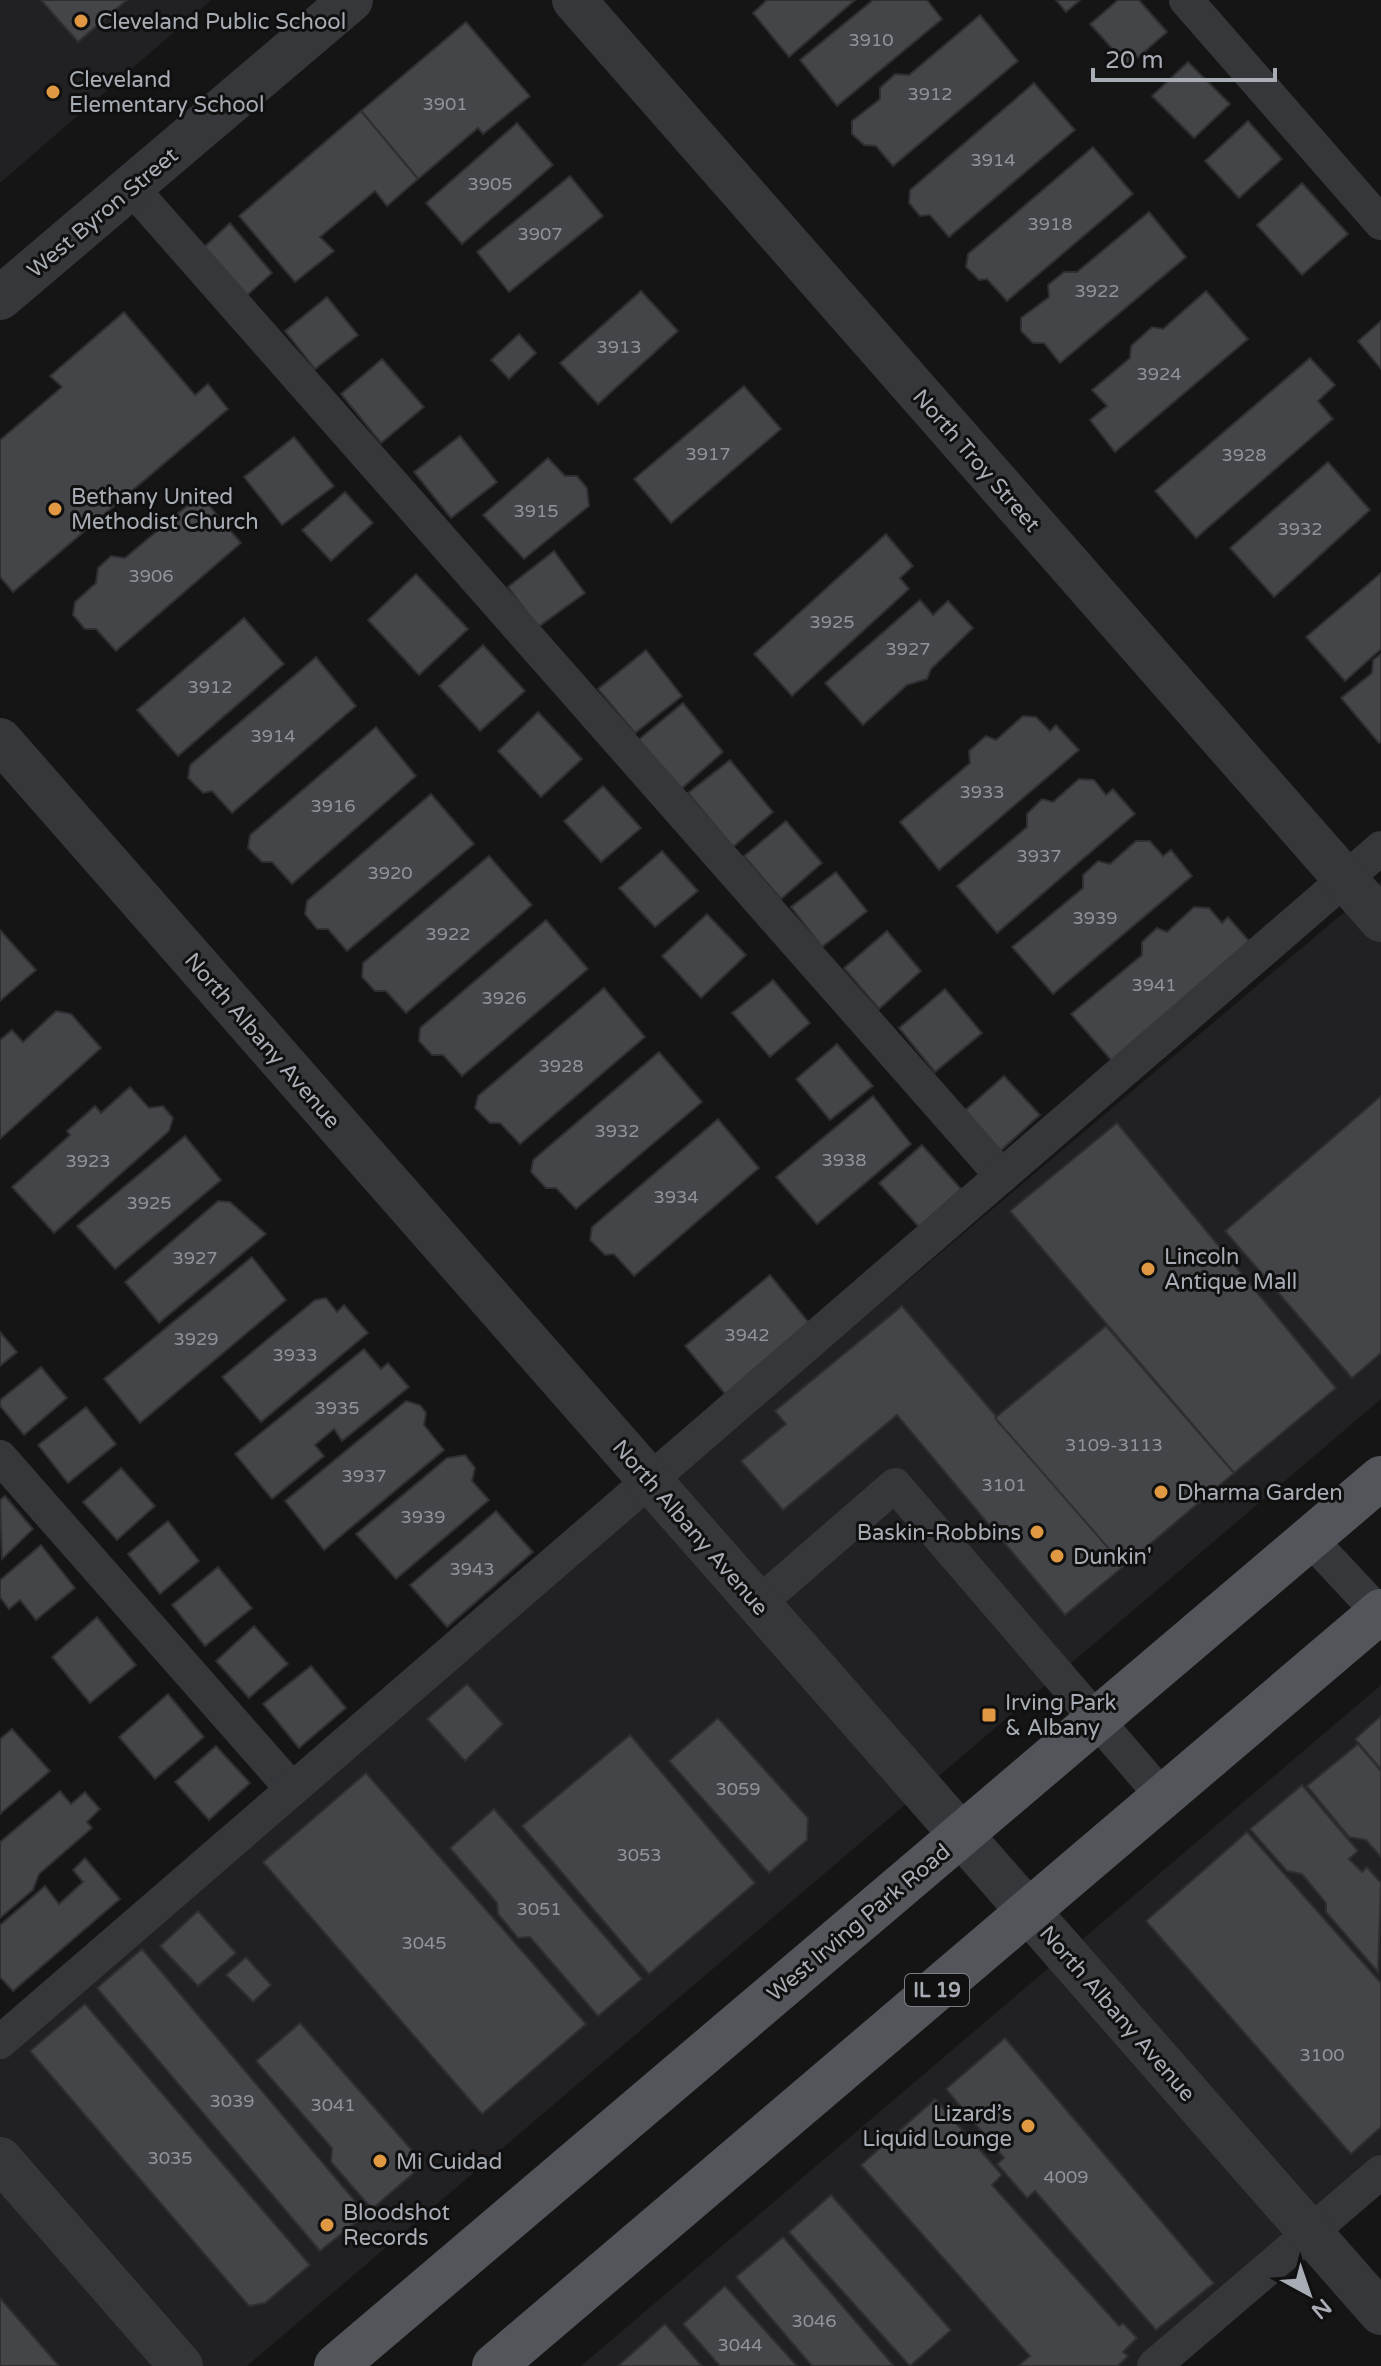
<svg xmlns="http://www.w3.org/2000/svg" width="1381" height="2366" font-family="'Varela Round',sans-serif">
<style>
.built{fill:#212123}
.building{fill:#444549;stroke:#2f2f32;stroke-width:2}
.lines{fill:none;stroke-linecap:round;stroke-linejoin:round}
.lane{stroke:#36373b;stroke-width:34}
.street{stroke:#36373b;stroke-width:44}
.primary{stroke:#525559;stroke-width:44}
.poi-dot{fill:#e09842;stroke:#101011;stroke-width:3}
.labels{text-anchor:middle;stroke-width:6;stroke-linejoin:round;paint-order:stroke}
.number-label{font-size:18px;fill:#8f939a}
.shield{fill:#101011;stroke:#7a7e84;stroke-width:2}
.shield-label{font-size:20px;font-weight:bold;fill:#a8adb5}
.poi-label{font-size:22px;fill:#a8adb5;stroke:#101011;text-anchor:start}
.street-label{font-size:22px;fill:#a8adb5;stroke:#101011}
</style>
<rect width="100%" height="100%" fill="#151516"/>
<g class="built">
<polygon points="0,0 211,0 0,183"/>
<polygon points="1381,881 1381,1399 247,2366 0,2366 0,2056 642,1505"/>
<polygon points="1381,1685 1381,2160 1140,2366 581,2366"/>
</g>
<g class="building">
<polygon points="41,0 127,0 78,42"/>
<polygon points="767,0 855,0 789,57 753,13"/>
<polygon points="873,0 927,0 942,19 837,106 800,60"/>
<polygon points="1056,0 1080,0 1066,12"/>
<polygon points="1118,0 1139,0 1167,32 1128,66 1090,24"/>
<polygon points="980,15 1018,61 893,166 876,146 864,145 852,134 852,121 880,99 880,88 895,74 909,75"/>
<polygon points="466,22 530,96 483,134 478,128 418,179 361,111"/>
<polygon points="1188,62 1230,104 1194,138 1152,96"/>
<polygon points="1034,83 1075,130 949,237 930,215 920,216 909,203 910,190"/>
<polygon points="361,111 418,179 387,206 375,191 320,237 334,251 295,282 239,216"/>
<polygon points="1248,121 1282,159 1239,198 1205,161"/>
<polygon points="517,123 553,165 462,244 426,203"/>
<polygon points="1093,147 1133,194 1007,301 987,279 979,280 966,267 968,254"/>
<polygon points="570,176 603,216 509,292 477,252"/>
<polygon points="1302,183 1348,234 1302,275 1257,225"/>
<polygon points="1149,212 1186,257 1060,363 1044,343 1033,343 1021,331 1021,318 1049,297 1048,285 1064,272 1077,272"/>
<polygon points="230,223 272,273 245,297 202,249"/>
<polygon points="641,291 678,331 598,404 560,363"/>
<polygon points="1206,291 1248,339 1115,452 1090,420 1107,406 1092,390 1130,358 1131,346 1152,327 1163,329"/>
<polygon points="327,297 358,335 315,369 285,331"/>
<polygon points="124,312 195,395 208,384 228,409 13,592 0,577 0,440 62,387 50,376"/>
<polygon points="1381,321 1381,369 1358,341"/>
<polygon points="519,334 536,353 509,379 491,360"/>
<polygon points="1310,358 1335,385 1318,401 1333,419 1196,538 1155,491"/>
<polygon points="382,359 424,407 381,443 341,394"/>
<polygon points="744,386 781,429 671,523 634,479"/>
<polygon points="460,436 497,482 451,518 414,472"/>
<polygon points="294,437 334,486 282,525 244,477"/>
<polygon points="548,458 565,476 577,476 587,488 589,506 524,559 483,515"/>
<polygon points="1328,462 1370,510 1274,597 1230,548"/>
<polygon points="345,492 373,523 331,561 302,530"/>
<polygon points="200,495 241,543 116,651 96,629 85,629 73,615 75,602 96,583 98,568 111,556 125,558"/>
<polygon points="886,534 913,566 900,578 909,589 792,696 754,654"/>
<polygon points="554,551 585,593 538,627 508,587"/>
<polygon points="1381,573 1381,649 1345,681 1306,637"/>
<polygon points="416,574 468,629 419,675 368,620"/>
<polygon points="920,600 933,615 948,601 973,628 931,669 927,679 907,685 863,725 825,683"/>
<polygon points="244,618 284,664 178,756 137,710"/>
<polygon points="483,645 525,691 480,731 439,686"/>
<polygon points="646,650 682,696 635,733 598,689"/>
<polygon points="1381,654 1381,741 1379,743 1341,698 1372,673 1373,660"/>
<polygon points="316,657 356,706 232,813 212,791 203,793 188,778 190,765"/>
<polygon points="683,703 723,752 681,789 638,740"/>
<polygon points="538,712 582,759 541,797 498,751"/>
<polygon points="1023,716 1036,717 1050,731 1056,725 1079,750 939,870 900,822 970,763 969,751 986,736 996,740"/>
<polygon points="376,727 416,776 292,884 272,862 262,862 248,848 250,835"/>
<polygon points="730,760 773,812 733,847 688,793"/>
<polygon points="1079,779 1094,780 1106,795 1113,789 1135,814 997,933 957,886 1027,827 1027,814 1042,799 1053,802"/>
<polygon points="603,786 641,828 601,862 564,821"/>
<polygon points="431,794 474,844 347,951 328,929 317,929 305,914 307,901"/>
<polygon points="786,821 822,863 781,899 744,856"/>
<polygon points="1136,841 1150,841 1163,856 1171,850 1192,876 1053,994 1012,947 1083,888 1083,875 1098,861 1110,864"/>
<polygon points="662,851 698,891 655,927 619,888"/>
<polygon points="489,856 532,905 406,1013 386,991 375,991 362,977 363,963"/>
<polygon points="836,872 867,911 822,947 791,907"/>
<polygon points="1194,907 1209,908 1222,923 1228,917 1250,942 1112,1061 1071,1014 1142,955 1142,942 1157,928 1167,932"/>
<polygon points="707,914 746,955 701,998 662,956"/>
<polygon points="546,920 588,969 462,1076 443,1055 432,1055 419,1041 420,1028"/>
<polygon points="0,930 36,970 0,1001"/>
<polygon points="887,931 921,971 879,1009 844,968"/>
<polygon points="773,980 810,1023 770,1057 732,1013"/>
<polygon points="604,988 645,1037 520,1144 500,1123 490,1123 475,1108 478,1096"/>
<polygon points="945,989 982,1033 935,1072 899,1028"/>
<polygon points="56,1011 71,1014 101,1048 0,1139 0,1040 12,1030 23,1042"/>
<polygon points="837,1044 873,1086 830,1120 796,1079"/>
<polygon points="659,1052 702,1102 576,1209 556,1188 546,1188 531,1172 533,1160"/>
<polygon points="1004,1076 1040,1115 998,1153 962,1113"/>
<polygon points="130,1087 149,1108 163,1106 173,1118 169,1131 54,1233 12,1187 70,1135 67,1131 95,1106 101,1113"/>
<polygon points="873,1096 911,1144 817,1224 776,1177"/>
<polygon points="1381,1096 1381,1353 1352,1378 1225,1231"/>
<polygon points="718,1119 759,1168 634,1276 614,1254 605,1255 590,1240 592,1227"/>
<polygon points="1117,1123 1336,1388 1234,1473 1010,1211"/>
<polygon points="185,1136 221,1180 115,1269 77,1226"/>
<polygon points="922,1145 961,1189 919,1227 879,1183"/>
<polygon points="218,1201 230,1202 266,1234 159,1323 125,1282"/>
<polygon points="252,1257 286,1300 140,1423 104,1379"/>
<polygon points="770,1275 810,1324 726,1395 685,1346"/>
<polygon points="326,1298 337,1312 344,1305 368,1333 261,1422 222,1377 315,1300"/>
<polygon points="902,1306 1124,1566 1065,1615 897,1415 783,1510 741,1461 786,1424 775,1411"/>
<polygon points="1106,1326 1234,1473 1124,1566 995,1418"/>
<polygon points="0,1332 17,1352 0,1366"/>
<polygon points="364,1349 381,1369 388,1363 409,1387 342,1441 334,1429 315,1445 324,1456 272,1499 235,1454"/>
<polygon points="41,1367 67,1398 24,1435 0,1406 0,1400"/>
<polygon points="406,1401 420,1405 426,1413 424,1425 444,1450 324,1550 285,1501"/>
<polygon points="86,1407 116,1444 68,1483 38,1445"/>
<polygon points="465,1455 475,1468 472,1481 489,1500 396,1579 356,1534 447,1458"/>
<polygon points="121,1468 155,1506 117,1540 83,1502"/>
<polygon points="5,1496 33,1529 2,1559 0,1500"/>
<polygon points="496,1511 533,1552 447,1627 410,1585"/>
<polygon points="168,1521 199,1561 160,1594 128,1554"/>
<polygon points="41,1545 75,1588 36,1620 20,1600 9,1609 0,1597 0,1580"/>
<polygon points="218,1567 252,1608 205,1646 172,1605"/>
<polygon points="97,1617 136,1665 90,1703 52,1657"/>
<polygon points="254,1626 288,1664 249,1698 216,1661"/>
<polygon points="311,1666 346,1708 299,1748 263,1704"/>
<polygon points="467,1684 503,1724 465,1761 427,1719"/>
<polygon points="168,1694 204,1737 155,1779 119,1737"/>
<polygon points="1381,1716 1381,1769 1355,1739"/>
<polygon points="718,1718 808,1818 807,1840 769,1873 669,1761"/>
<polygon points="12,1729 50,1771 0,1814 0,1739"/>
<polygon points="630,1735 755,1883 649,1974 522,1826"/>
<polygon points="1358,1744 1381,1771 1381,1857 1366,1840 1349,1837 1307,1786"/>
<polygon points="216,1746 250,1783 209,1820 175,1782"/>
<polygon points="366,1773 586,2024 482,2114 263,1862"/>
<polygon points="1302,1785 1358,1851 1349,1859 1362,1872 1367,1867 1381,1883 1378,1972 1326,1912 1326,1903 1302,1874 1287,1871 1250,1829"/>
<polygon points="60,1791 71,1804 85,1792 100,1809 87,1822 92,1828 39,1874 33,1890 0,1918 0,1842"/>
<polygon points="494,1809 642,1979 598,2016 530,1937 518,1938 498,1914 497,1903 450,1848"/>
<polygon points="1247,1832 1381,1983 1381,2127 1351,2154 1146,1921"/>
<polygon points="85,1858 120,1899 13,1991 0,1977 0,1925 45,1886 59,1904 83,1882 73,1870"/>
<polygon points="198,1911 236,1953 198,1986 160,1946"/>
<polygon points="142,1949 366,2214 320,2251 97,1988"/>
<polygon points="246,1957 271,1985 253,2002 226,1975"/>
<polygon points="85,2004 310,2265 265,2303 249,2306 30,2051"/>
<polygon points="300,2023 424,2164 372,2209 331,2162 332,2148 256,2061"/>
<polygon points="1005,2038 1214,2283 1156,2330 1035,2191 1027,2198 997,2164 1004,2158 946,2089"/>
<polygon points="935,2099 1002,2175 992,2185 1119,2326 1123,2323 1137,2338 1123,2352 1128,2356 1118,2366 1018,2366 1030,2356 861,2165"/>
<polygon points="831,2195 951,2330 910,2366 789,2232"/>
<polygon points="783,2237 894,2366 812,2366 736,2277"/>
<polygon points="725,2286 797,2366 720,2366 683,2324"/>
<polygon points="0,2298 59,2366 0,2366"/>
<polygon points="665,2324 702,2366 620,2366 619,2365"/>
</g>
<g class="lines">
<g class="lane">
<polyline points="1186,0 1381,223"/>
<polyline points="131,187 1002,1176"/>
<polyline points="0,1457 292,1789"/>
<polyline points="1310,1539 1381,1615"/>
<polyline points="758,1604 895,1485 1163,1797"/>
<polyline points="0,2042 1381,848"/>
<polyline points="1154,2366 1381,2172"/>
</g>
<g class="street">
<polyline points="574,0 1381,920"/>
<polyline points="0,298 351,0"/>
<polyline points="0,740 1381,2313"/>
<polyline points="0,2159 181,2366"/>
</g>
<g class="primary">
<polyline points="336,2366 1381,1478"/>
<polyline points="494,2366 1381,1611"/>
</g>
</g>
<g class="poi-dot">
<circle cx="81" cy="21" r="8"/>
<circle cx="53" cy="92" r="8"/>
<circle cx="55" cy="509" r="8"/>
<circle cx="1148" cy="1269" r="8"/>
<circle cx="1161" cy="1492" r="8"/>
<circle cx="1037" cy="1532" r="8"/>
<circle cx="1057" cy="1556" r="8"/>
<rect x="981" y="1707" width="16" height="16" rx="4"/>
<circle cx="1028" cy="2126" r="8"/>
<circle cx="380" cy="2161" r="8"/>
<circle cx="327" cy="2225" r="8"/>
</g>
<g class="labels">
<g class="number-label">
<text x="871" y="46">3910</text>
<text x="930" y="100">3912</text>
<text x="445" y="110">3901</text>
<text x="993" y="166">3914</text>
<text x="490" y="190">3905</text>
<text x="1050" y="230">3918</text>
<text x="540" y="240">3907</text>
<text x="1097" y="297">3922</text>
<text x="619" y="353">3913</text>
<text x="1159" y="380">3924</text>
<text x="708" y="460">3917</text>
<text x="1244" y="461">3928</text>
<text x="536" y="517">3915</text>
<text x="1300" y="535">3932</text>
<text x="151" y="582">3906</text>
<text x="832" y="628">3925</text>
<text x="908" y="655">3927</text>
<text x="210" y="693">3912</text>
<text x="273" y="742">3914</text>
<text x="982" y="798">3933</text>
<text x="333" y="812">3916</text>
<text x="1039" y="862">3937</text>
<text x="390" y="879">3920</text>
<text x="1095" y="924">3939</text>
<text x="448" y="940">3922</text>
<text x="1154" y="991">3941</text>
<text x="504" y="1004">3926</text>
<text x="561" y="1072">3928</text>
<text x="617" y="1137">3932</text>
<text x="844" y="1166">3938</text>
<text x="88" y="1167">3923</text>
<text x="676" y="1203">3934</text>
<text x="149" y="1209">3925</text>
<text x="195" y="1264">3927</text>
<text x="747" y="1341">3942</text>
<text x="196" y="1345">3929</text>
<text x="295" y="1361">3933</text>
<text x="337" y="1414">3935</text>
<text x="1114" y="1451">3109-3113</text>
<text x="364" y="1482">3937</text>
<text x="1004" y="1491">3101</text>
<text x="423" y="1523">3939</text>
<text x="472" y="1575">3943</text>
<text x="738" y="1795">3059</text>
<text x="639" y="1861">3053</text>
<text x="539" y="1915">3051</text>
<text x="424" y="1949">3045</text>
<text x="1322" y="2061">3100</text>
<text x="232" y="2107">3039</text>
<text x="333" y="2111">3041</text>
<text x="170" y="2164">3035</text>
<text x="1066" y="2183">4009</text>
<text x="814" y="2327">3046</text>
<text x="740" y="2351">3044</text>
</g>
<rect class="shield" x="905" y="1974" width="64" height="32" rx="6"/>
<g class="shield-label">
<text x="937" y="1997">IL 19</text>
</g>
<g class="poi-label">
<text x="97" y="29">Cleveland Public School</text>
<text x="69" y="87">Cleveland<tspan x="69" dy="25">Elementary School</tspan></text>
<text x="71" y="504">Bethany United<tspan x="71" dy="25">Methodist Church</tspan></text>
<text x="1164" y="1264">Lincoln<tspan x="1164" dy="25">Antique Mall</tspan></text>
<text x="1177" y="1500">Dharma Garden</text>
<text x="1021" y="1540" text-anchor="end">Baskin-Robbins</text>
<text x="1073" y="1564">Dunkin'</text>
<text x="1005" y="1710">Irving Park<tspan x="1005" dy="25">&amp; Albany</tspan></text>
<text x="1012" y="2121" text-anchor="end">Lizard’s<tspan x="1012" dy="25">Liquid Lounge</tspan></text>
<text x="396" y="2169">Mi Cuidad</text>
<text x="343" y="2220">Bloodshot<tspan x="343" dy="25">Records</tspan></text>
</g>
<g class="street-label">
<text transform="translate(102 212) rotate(-40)" y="8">West Byron Street</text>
<text transform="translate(977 460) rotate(49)" y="8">North Troy Street</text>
<text transform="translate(263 1040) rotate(49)" y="8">North Albany Avenue</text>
<text transform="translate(691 1527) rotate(49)" y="8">North Albany Avenue</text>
<text transform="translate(858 1922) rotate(-40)" y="8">West Irving Park Road</text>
<text transform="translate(1118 2013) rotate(49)" y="8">North Albany Avenue</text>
</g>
</g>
<g transform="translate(1309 2294) rotate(140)" stroke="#101011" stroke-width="6" paint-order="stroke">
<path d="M0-6L14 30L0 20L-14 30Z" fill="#a8adb5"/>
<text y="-12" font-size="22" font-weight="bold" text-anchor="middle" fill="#a8adb5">N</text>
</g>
<path d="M1093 68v12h182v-12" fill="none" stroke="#a8adb5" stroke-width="4"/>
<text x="1105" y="68" font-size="24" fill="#a8adb5" stroke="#101011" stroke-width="6" paint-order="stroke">20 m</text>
</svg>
